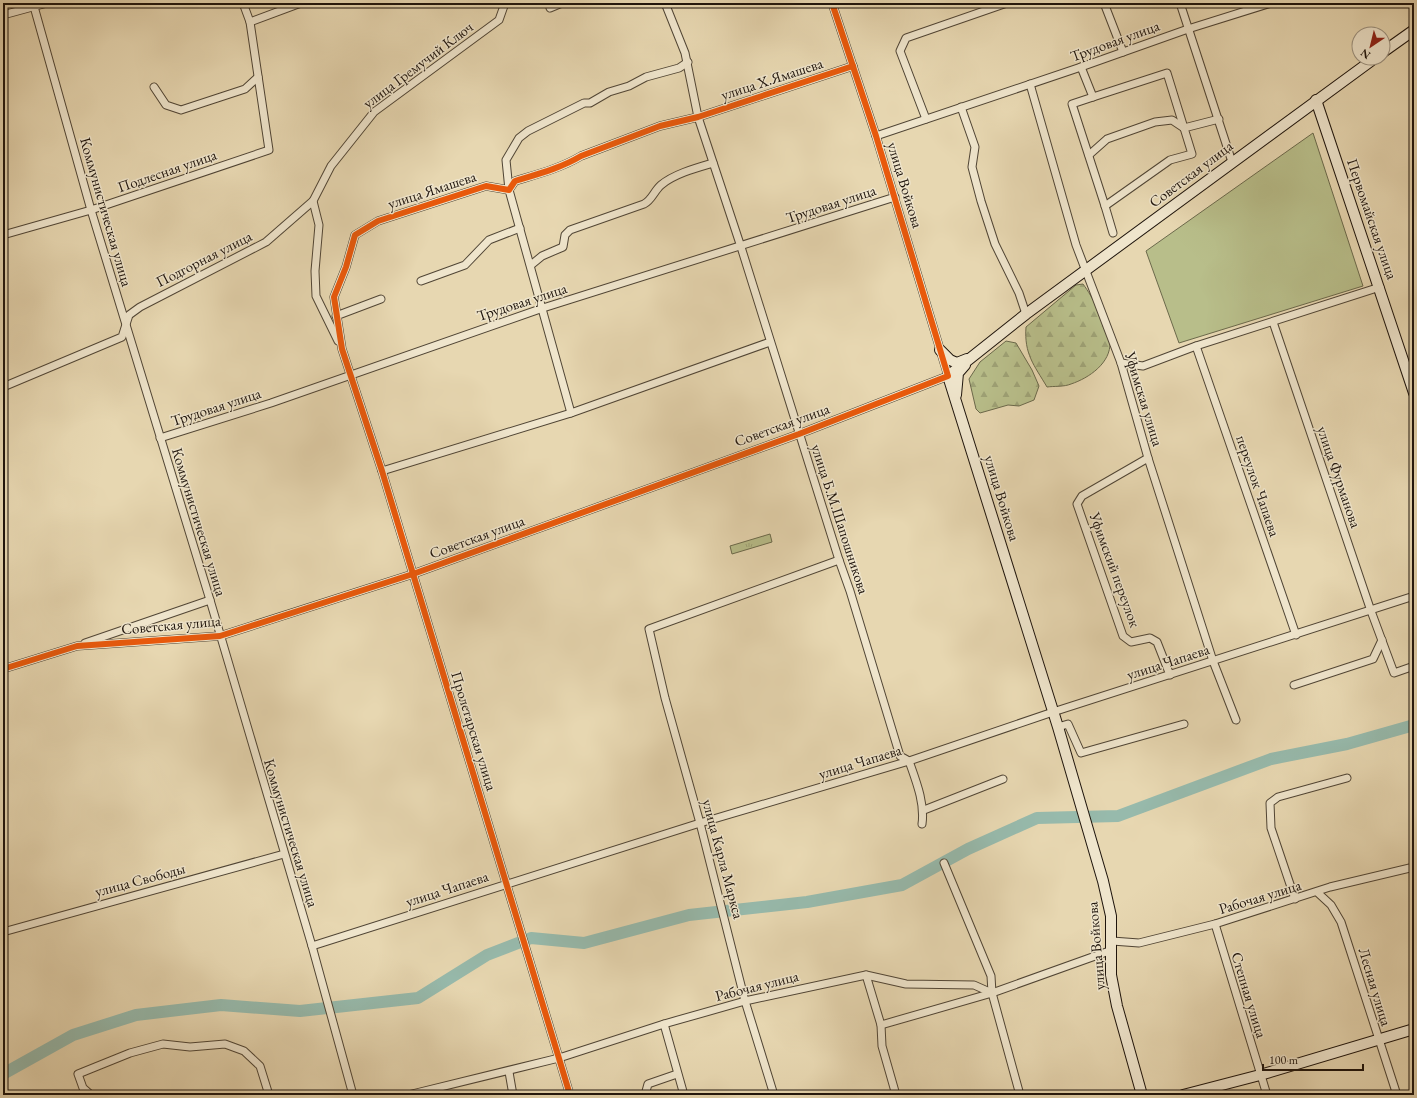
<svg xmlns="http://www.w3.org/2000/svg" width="1417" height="1098" font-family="'EB Garamond',serif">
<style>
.green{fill:#b8be8a;stroke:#6b694b}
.forest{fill:url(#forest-firs);stroke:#6b694b}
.park{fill:url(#park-tufts);stroke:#6b694b}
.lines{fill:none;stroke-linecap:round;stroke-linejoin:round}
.river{stroke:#97baac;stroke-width:12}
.street-casing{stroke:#504535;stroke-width:9}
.secondary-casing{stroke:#1e140c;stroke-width:12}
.street{stroke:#efe5cc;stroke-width:7}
.secondary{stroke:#efe5cc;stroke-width:10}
.cycleway-casing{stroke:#efe5cc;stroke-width:8}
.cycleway{stroke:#e8590c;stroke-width:6}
.labels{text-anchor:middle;stroke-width:3;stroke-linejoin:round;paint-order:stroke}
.street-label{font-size:15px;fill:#1e140c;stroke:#efe5cc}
</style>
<defs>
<pattern id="forest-firs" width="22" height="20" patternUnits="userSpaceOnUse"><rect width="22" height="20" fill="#b8be8a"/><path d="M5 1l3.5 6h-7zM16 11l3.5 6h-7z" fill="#9ea276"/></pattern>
<pattern id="park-tufts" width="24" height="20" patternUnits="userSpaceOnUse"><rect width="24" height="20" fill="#b8be8a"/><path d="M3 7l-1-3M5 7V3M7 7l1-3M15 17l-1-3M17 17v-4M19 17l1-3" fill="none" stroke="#9ea276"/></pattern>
</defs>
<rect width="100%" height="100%" fill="#e7d7b1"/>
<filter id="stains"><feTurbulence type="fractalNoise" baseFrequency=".005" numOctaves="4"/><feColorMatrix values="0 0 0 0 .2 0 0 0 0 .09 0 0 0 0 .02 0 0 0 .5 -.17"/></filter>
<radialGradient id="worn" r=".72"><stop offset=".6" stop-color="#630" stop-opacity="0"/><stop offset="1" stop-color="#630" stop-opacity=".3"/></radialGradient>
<polygon class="green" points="1313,133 1363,286 1179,343 1146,251"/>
<g class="forest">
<path d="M 1083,284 C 1092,296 1109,327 1110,342 C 1111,363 1089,378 1071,384 C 1064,387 1054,386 1047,387 C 1034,365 1024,354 1026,327 L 1076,285 Z"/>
<polygon points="1006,341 1016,343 1032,370 1039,386 1034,400 1019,406 1008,405 980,413 976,409 969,379 980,362"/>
</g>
<polygon class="park" points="770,534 772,542 732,554 730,546"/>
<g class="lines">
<polyline class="river" points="3,1074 73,1035 136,1015 221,1005 300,1011 418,998 487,955 531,938 584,943 689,915 807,902 902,885 968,849 1037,818 1118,816 1271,759 1347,744 1414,725"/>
<defs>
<g id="street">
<polyline points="33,3 91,210 210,600 312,946 353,1095"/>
<path d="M 665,3 L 685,53 L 698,117 L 741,247 L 839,560 L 850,591 L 900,756 L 909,761 C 916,781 925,803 922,824"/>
<polyline points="1104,3 1123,52"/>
<polyline points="1180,3 1232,162"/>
<polyline points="550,8 562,3"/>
<polyline points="3,15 47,3"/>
<polyline points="250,22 301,3"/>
<polyline points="1081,67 1093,97 1072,104 1105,206 1170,160 1192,154 1184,128 1219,119"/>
<polyline points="1030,84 1076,245 1121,363 1148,458 1213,661 1236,720"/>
<polyline points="154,87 166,105 181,110 245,89 258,77"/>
<polyline points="1093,97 1167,73 1184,128"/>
<polyline points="961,107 975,147 972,167 981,201 995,244 1019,293 1026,314"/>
<polyline points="926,119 900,51 906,38 1007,3"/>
<polyline points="876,136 1081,67 1188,29 1271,3"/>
<polyline points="1089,155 1107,139 1155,122 1172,120 1184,128"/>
<polyline points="1105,206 1113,233"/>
<polyline points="3,235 91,210 269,150 250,22 243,3"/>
<path d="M 531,265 L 542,256 L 563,247 L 565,235 L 570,230 L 644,204 C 652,200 654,191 661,185 C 674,174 696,168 713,163"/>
<polyline points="421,281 465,265 489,240 520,228"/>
<polyline points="336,316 381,299"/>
<polyline points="1273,322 1371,611 1394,673 1414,666"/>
<polyline points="338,341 316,296 315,271 319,225 313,201 331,166 374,112 499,20 505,3"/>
<polyline points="1196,346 1296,635"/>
<polyline points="1121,363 1143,366 1196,346 1380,287"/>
<polyline points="3,387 122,337 129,315 140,307 266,242 313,201"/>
<polyline points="571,413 509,190 506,160 519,138 528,131 584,103 590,103 609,92 629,86 646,77 679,68 688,62"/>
<polyline points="160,438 271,403 543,308 895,197"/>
<polyline points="1148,458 1082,496 1077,504 1123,636 1131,642 1150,638 1157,642 1170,675"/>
<polyline points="382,471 571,413 770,342"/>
<polyline points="85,643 210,600"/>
<polyline points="3,669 77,646 220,636 413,574 799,434 948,376 876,136 832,3"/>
<polyline points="1294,685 1373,659 1382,640"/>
<polyline points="1058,727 1068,724 1081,753 1184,724"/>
<polyline points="924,810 1003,779"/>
<polyline points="944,863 991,976 992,993 1020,1095"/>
<polyline points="1317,892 1331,905 1341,922 1397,1095"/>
<polyline points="1295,899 1271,828 1270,803 1278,797 1347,778"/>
<polyline points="1215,924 1267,1095"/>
<polyline points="3,932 284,854"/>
<polyline points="1112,941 1139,943 1215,924 1330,887 1414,867"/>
<polyline points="312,946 700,823 909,761 1053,712 1414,596"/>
<polyline points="866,975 881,1025 882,1046 896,1095"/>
<polyline points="664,1024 684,1095"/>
<polyline points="881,1025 992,993"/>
<polyline points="509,1072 513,1095"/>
<polyline points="91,1095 83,1088 78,1074 130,1053 163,1044 190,1047 225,1044 244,1051 260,1066 269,1095"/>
<polyline points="408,1095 559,1058 664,1024 745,1001 866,975 906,984 974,985 992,993 1112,950"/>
<path d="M 570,1095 L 382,471 L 342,349 L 334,297 L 346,267 L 355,235 L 378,221 L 486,186 L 509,190 L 515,181 C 538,174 561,168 581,156 L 660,126 L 698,117 L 853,66"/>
<polyline points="645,1095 648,1084 677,1074"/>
<polyline points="774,1095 745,1001 700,823 665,698 649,629 839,560"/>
</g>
<g id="secondary">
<polyline points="1383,52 1414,30"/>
<polyline points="1316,100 1414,393"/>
<polyline points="940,350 950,360 957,363 967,359"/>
<polyline points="956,395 958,373 965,365"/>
<polyline points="1142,1095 1117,1006 1111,975 1111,916 1103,881 1058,727 948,376 1026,314 1375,58"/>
<polyline points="1183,1095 1260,1075 1414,1029"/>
</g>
</defs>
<use href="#street" class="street-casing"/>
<use href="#secondary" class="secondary-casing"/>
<use href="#street" class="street"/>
<use href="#secondary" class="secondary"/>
<defs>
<g id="cycleway">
<polyline points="3,669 77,646 220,636 413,574 799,434 948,376 876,136 832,3"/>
<path d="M 570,1095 L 382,471 L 342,349 L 334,297 L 346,267 L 355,235 L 378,221 L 486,186 L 509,190 L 515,181 C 538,174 561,168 581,156 L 660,126 L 698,117 L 853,66"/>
</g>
</defs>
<use href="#cycleway" class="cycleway-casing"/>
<use href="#cycleway" class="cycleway"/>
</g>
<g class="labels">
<g class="street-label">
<text transform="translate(1115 41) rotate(-20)" y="5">Трудовая улица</text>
<text transform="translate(418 65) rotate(-37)" y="5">улица Гремучий Ключ</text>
<text transform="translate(772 79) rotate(-18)" y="5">улица Х.Ямашева</text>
<text transform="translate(167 171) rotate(-19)" y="5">Подлесная улица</text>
<text transform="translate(1191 174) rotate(-37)" y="5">Советская улица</text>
<text transform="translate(905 185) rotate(73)" y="5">улица Войкова</text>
<text transform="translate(432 190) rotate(-18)" y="5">улица Ямашева</text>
<text transform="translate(831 204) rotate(-18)" y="5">Трудовая улица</text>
<text transform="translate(106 212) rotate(74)" y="5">Коммунистическая улица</text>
<text transform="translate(1372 219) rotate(71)" y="5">Первомайская улица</text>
<text transform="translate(204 259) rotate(-27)" y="5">Подгорная улица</text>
<text transform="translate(522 302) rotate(-18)" y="5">Трудовая улица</text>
<text transform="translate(1144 399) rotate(73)" y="5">Уфимская улица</text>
<text transform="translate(216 407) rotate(-18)" y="5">Трудовая улица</text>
<text transform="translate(782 425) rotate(-20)" y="5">Советская улица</text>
<text transform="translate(1339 477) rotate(71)" y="5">улица Фурманова</text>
<text transform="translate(1258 486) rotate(71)" y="5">переулок Чапаева</text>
<text transform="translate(1002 498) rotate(73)" y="5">улица Войкова</text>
<text transform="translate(840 519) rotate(72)" y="5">улица Б.М.Шапошникова</text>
<text transform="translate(199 522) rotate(73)" y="5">Коммунистическая улица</text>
<text transform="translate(477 537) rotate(-20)" y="5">Советская улица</text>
<text transform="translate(1115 570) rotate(70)" y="5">Уфимский переулок</text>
<text transform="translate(171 625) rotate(-5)" y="5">Советская улица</text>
<text transform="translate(1168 662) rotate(-18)" y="5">улица Чапаева</text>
<text transform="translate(474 731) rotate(73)" y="5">Пролетарская улица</text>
<text transform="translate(860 762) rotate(-17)" y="5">улица Чапаева</text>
<text transform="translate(291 833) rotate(73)" y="5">Коммунистическая улица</text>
<text transform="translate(723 859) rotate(75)" y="5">улица Карла Маркса</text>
<text transform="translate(140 880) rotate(-15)" y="5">улица Свободы</text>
<text transform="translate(447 889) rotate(-18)" y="5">улица Чапаева</text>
<text transform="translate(1260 897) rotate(-17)" y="5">Рабочая улица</text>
<text transform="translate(1096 946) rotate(-95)" y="5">улица Войкова</text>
<text transform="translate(757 986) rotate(-14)" y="5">Рабочая улица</text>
<text transform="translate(1375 987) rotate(73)" y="5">Лесная улица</text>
<text transform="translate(1249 995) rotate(73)" y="5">Степная улица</text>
</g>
</g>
<rect width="1417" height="1098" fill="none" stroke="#e7d7b1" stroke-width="16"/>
<rect x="4" y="4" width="1409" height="1090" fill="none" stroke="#1e140c" stroke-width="2"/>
<rect x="8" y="8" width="1401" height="1082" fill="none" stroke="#1e140c"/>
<g transform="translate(1371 46) rotate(215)"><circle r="19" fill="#efe5cc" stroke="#9b917f"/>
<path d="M0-3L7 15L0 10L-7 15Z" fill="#8f2418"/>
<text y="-6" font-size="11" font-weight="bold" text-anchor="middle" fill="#1e140c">N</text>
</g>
<path d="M1263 1064v6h100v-6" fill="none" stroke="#1e140c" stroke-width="2"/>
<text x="1269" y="1064" font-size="12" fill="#1e140c" stroke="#efe5cc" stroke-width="3" paint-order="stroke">100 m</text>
<rect width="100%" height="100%" filter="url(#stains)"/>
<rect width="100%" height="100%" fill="url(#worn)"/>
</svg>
